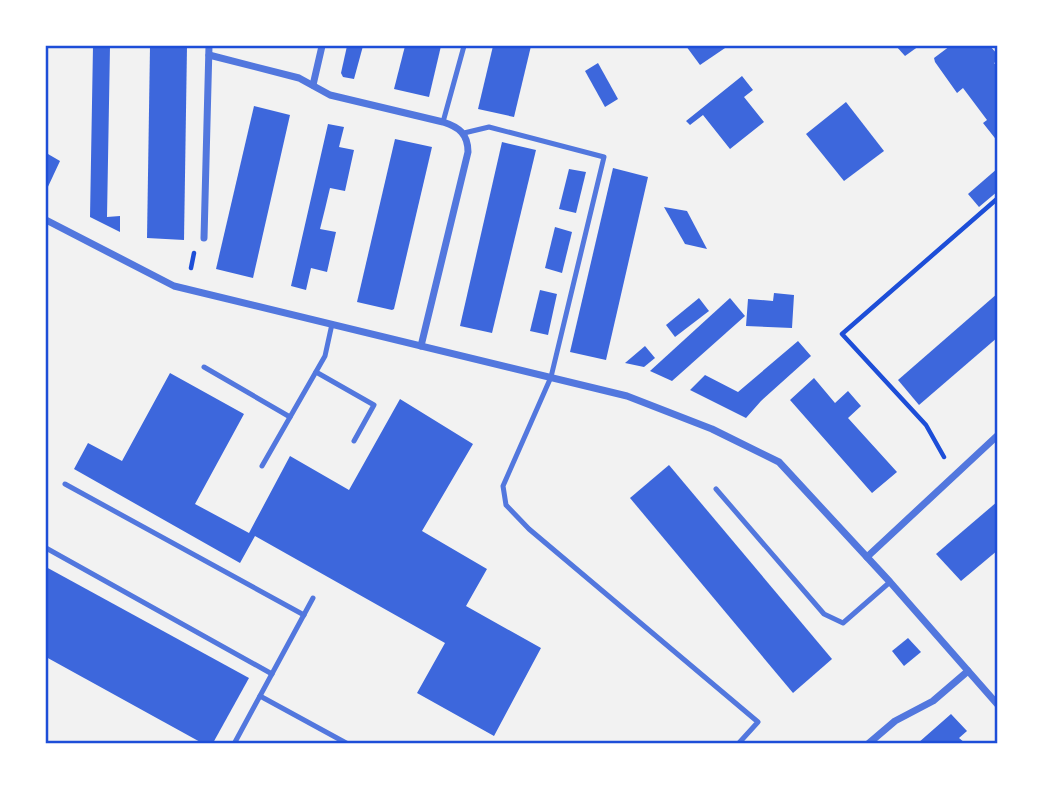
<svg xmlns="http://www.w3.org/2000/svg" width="1043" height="789" font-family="Raleway,sans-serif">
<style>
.building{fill:#3d67dc}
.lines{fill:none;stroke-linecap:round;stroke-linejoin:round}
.path{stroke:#1d4ed8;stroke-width:4.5}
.service{stroke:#5277de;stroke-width:5}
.minor{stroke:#5277de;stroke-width:7}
.neatline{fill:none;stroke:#1d4ed8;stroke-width:2.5}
</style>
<rect width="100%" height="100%" fill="#f2f2f2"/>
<g class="building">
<polygon points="93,46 110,46 107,217 120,216 120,232 90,217"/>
<polygon points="150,46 187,46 184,240 147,238"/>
<polygon points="347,46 363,46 354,79 343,77 341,73"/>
<polygon points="405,46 441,46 429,97 394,89"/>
<polygon points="493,46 531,46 514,117 478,109"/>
<polygon points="686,46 728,46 700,65"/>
<polygon points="896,46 919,46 905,56"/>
<polygon points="950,46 990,46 998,55 998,61 994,63 998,67 998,142 983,123 987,120 963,88 957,93 935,62 934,58"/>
<polygon points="598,63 618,99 605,107 585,71"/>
<polygon points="742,76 753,90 744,97 764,122 730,149 703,115 690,125 686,121"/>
<polygon points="846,102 884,151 844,181 806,134"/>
<polygon points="254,106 290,115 253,278 216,269"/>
<polygon points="328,124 344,127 339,147 354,150 345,191 330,188 325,209 320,229 336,232 327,272 311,268 306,290 291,286"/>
<polygon points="395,139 432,147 394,309 392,310 357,302"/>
<polygon points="502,142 536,150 492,333 460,326"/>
<polygon points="48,154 60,161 46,191 46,157"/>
<polygon points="613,168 648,177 606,360 570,352"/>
<polygon points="998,168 998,191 979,207 968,194"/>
<polygon points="569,169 586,172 576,213 559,209"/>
<polygon points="664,207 687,211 707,249 685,244"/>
<polygon points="555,227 572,232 562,273 545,268"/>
<polygon points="540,290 557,294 548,335 530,331"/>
<polygon points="774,293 794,295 792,328 746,326 748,299 773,301"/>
<polygon points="998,293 998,337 919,405 898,380"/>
<polygon points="699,298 709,311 675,337 666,325"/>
<polygon points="730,298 745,316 672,381 650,371"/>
<polygon points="798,341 811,356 761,401 746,418 690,390 705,375 738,392"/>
<polygon points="645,346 655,358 644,367 625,363"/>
<polygon points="170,373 244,414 195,504 249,533 290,456 349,490 400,399 473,444 422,531 487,569 466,606 541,648 494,736 417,693 445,643 255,536 240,563 74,469 88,443 122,461"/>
<polygon points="814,378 835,403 848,391 861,406 848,418 897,472 872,493 790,400"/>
<polygon points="669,465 832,659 793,693 630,498"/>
<polygon points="998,501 998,550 961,581 936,554"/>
<polygon points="46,567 249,678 213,743 202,743 46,657"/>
<polygon points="908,638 921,652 904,666 892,651"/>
<polygon points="951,714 967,731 959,738 965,743 918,743"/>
</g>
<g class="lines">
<g class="path">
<polyline points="191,268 194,253"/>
<polyline points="944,457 926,425 842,334 998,198"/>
</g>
<g class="service">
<polyline points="443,122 464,46"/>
<polyline points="464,133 489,127 604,157 551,377 503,486 506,505 529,529 758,722 738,744"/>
<polyline points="204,367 290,417"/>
<polyline points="316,372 374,405 354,441"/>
<polyline points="262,466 325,356 332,324"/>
<polyline points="65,484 304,615"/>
<polyline points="716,489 824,614 843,623 890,582"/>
<polyline points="46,548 272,674"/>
<polyline points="260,696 348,744"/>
<polyline points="234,744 313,598"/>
</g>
<g class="minor">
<path d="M 209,55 L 299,78 L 330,95 L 443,122 C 459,127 468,134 468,152 L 421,346"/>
<polyline points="313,85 322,46"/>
<polyline points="46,220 174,286 627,396 712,429 779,462 890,582 998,705"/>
<polyline points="204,238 209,46"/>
<polyline points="867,557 998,435"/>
<polyline points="868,744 895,721 933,701 968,671"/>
</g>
</g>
<rect width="1043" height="789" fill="none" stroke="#ffffff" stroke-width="94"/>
<rect x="47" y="47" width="949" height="695" class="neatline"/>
</svg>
